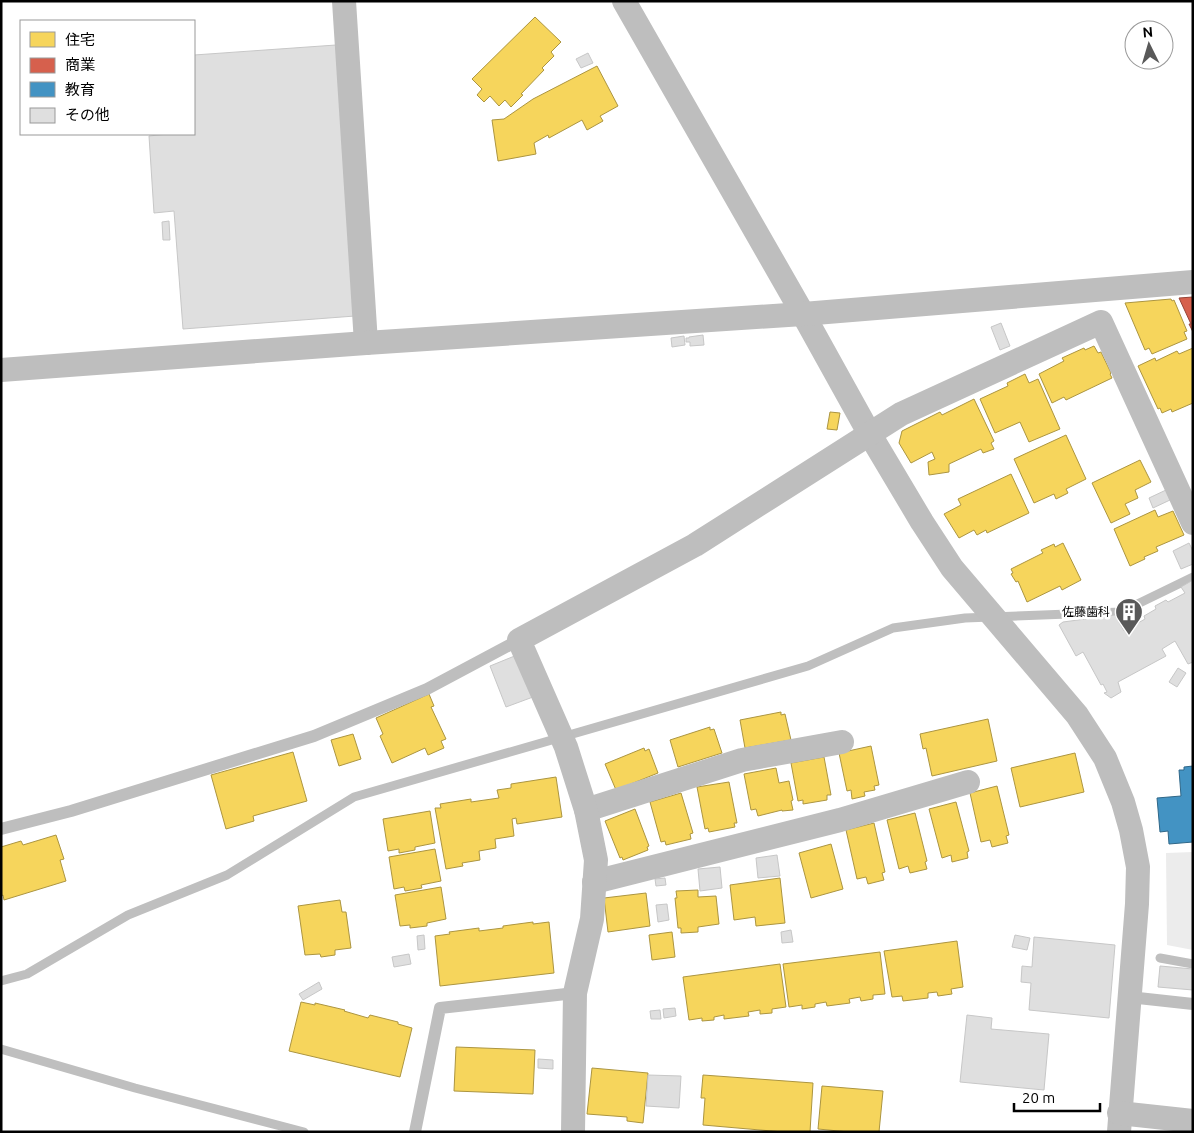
<svg xmlns="http://www.w3.org/2000/svg" width="1194" height="1133" font-family="Ubuntu,'Noto Sans JP',sans-serif">
<style>
.green{fill:#ececec}
.homes{fill:#f6d55c;stroke:#ac9540}
.shops{fill:#d6604d;stroke:#964336}
.schools{fill:#4393c3;stroke:#2f6788}
.lines{fill:none;stroke-linecap:round;stroke-linejoin:round}
.stream{stroke:#bfbfbf;stroke-width:9}
.building{fill:#dfdfdf;stroke:#c7c7c7}
.service{stroke:#bebebe;stroke-width:12}
.minor{stroke:#bebebe;stroke-width:24}
.labels{text-anchor:middle;stroke-width:5;stroke-linejoin:round;paint-order:stroke}
.poi-label{font-size:12px;fill:#000;stroke:#fff;text-anchor:end}
</style>
<rect width="100%" height="100%" fill="#fff"/>
<polygon class="green" points="1193,852 1193,950 1167,945 1166,853"/>
<g class="homes">
<polygon points="535,17 561,42 551,52 554,56 542,68 544,70 521,94 523,95 511,107 505,100 499,106 490,96 484,102 477,95 482,89 472,79"/>
<polygon points="597,66 618,106 600,116 603,121 587,130 582,120 549,138 548,135 534,143 536,154 498,161 492,120 504,119 533,99"/>
<polygon points="1171,299 1172,301 1174,300 1187,331 1184,332 1187,339 1152,354 1149,348 1145,350 1125,303"/>
<polygon points="1094,346 1098,353 1101,352 1111,373 1110,374 1112,378 1066,400 1064,397 1052,403 1039,374 1064,361 1062,358 1084,348 1085,350"/>
<polygon points="1193,348 1193,403 1172,412 1171,409 1162,413 1160,408 1158,409 1138,366 1155,358 1156,361 1177,351 1179,354"/>
<polygon points="1025,374 1029,383 1038,379 1060,429 1029,442 1020,422 995,433 980,399 1008,386 1007,383"/>
<polygon points="974,399 994,441 991,443 994,449 983,453 981,449 949,464 949,472 929,475 928,462 935,459 932,452 911,463 899,443 902,431 940,412 942,415"/>
<polygon points="830,412 840,413 837,430 827,429"/>
<polygon points="1066,435 1086,479 1066,489 1068,493 1056,499 1054,494 1034,503 1014,459"/>
<polygon points="1140,460 1151,482 1135,490 1138,498 1125,504 1130,514 1111,523 1092,483"/>
<polygon points="1011,474 1029,513 987,533 986,530 977,535 974,530 959,538 944,514 961,505 958,499"/>
<polygon points="1155,510 1158,517 1173,511 1184,535 1156,547 1158,551 1144,557 1145,559 1130,566 1114,529"/>
<polygon points="1063,543 1081,580 1062,590 1060,586 1027,602 1018,581 1016,582 1011,574 1013,573 1011,569 1043,553 1041,550 1054,544 1055,547"/>
<polygon points="429,694 434,706 431,707 446,739 441,741 444,748 428,755 425,748 392,763 380,736 383,734 376,718"/>
<polygon points="781,712 781,715 785,714 791,740 745,748 740,720"/>
<polygon points="988,719 997,761 932,776 926,748 923,749 920,734"/>
<polygon points="710,727 710,730 714,729 722,753 678,767 670,740"/>
<polygon points="353,734 361,759 339,766 331,740"/>
<polygon points="871,746 879,785 874,786 875,790 864,792 865,796 852,799 851,790 847,791 839,753"/>
<polygon points="644,748 645,751 649,749 658,773 616,790 605,764"/>
<polygon points="293,752 307,801 253,816 254,821 226,829 211,775"/>
<polygon points="1075,753 1084,792 1020,807 1011,768"/>
<polygon points="824,757 831,795 827,795 827,800 803,804 803,800 798,801 791,763"/>
<polygon points="776,768 779,783 789,781 793,800 791,801 793,810 782,811 782,810 758,816 756,809 751,810 744,774"/>
<polygon points="556,777 562,817 517,824 516,818 512,819 514,836 495,839 496,848 479,851 480,860 462,863 463,866 446,869 435,808 441,808 440,804 471,799 471,802 499,798 497,790 511,788 511,784"/>
<polygon points="729,782 737,823 734,823 735,827 709,832 708,828 705,829 697,787"/>
<polygon points="997,786 1009,835 1006,836 1008,843 992,847 990,840 981,842 970,793"/>
<polygon points="681,793 693,833 690,834 691,839 666,845 665,841 661,842 650,802"/>
<polygon points="956,802 969,851 967,852 968,858 952,862 951,855 942,858 929,809"/>
<polygon points="635,809 649,846 647,847 648,850 623,860 622,857 620,858 605,821"/>
<polygon points="430,811 435,843 415,847 415,850 399,853 399,849 388,851 383,819"/>
<polygon points="915,813 927,861 925,862 927,869 910,873 908,866 899,869 887,820"/>
<polygon points="874,823 885,872 882,873 884,880 868,884 866,877 857,879 846,830"/>
<polygon points="56,835 64,859 60,860 66,881 4,900 3,895 1,896 1,847 21,841 23,845"/>
<polygon points="831,844 843,889 811,898 799,853"/>
<polygon points="435,849 441,881 421,885 422,888 405,891 404,887 394,889 389,857"/>
<polygon points="780,878 785,923 756,926 755,917 734,920 730,885"/>
<polygon points="441,887 446,919 427,923 427,926 410,928 410,925 400,926 395,895"/>
<polygon points="698,890 698,897 716,896 719,924 698,927 698,932 681,933 681,928 678,928 675,898 677,898 676,891"/>
<polygon points="646,893 650,926 608,932 604,898"/>
<polygon points="340,900 342,912 346,912 351,948 335,950 335,955 321,957 320,954 305,955 298,906"/>
<polygon points="533,922 533,924 549,922 554,973 440,986 435,936 450,934 449,932 479,928 479,931 503,928 503,926"/>
<polygon points="672,932 675,957 652,960 649,935"/>
<polygon points="957,941 963,987 951,989 952,994 938,996 937,992 928,993 928,998 903,1001 902,996 892,997 884,951"/>
<polygon points="880,952 885,994 873,995 873,999 861,1001 860,997 849,999 850,1003 827,1006 826,1002 815,1004 815,1007 802,1009 802,1005 789,1007 783,964"/>
<polygon points="780,964 786,1007 772,1009 772,1013 760,1014 760,1010 748,1012 749,1016 724,1019 724,1015 714,1017 714,1020 702,1021 702,1018 689,1020 683,977"/>
<polygon points="301,1002 315,1005 315,1003 345,1010 344,1011 368,1018 370,1015 398,1022 398,1024 412,1028 400,1077 289,1051"/>
<polygon points="456,1047 535,1050 533,1094 454,1091"/>
<polygon points="592,1068 648,1073 643,1123 627,1121 627,1117 587,1114"/>
<polygon points="703,1075 813,1083 810,1132 783,1132 703,1125 705,1098 701,1098"/>
<polygon points="822,1086 883,1091 879,1132 849,1132 818,1129"/>
</g>
<polygon class="shops" points="1193,297 1193,332 1189,324 1191,324 1179,298"/>
<polygon class="schools" points="1193,766 1193,842 1169,844 1168,831 1160,832 1157,798 1181,796 1179,770 1184,770 1184,767"/>
<g class="lines">
<g class="stream">
<polyline points="1160,958 1193,964"/>
<polyline points="1,981 27,974 128,915 227,875 354,797 808,666 893,628 965,618 1121,612 1193,577"/>
<polyline points="1,1049 135,1088 304,1132"/>
</g>
</g>
<g class="building">
<polygon points="336,45 355,316 183,329 174,211 154,213 149,136 168,134 194,134 194,55"/>
<polygon points="588,53 593,63 581,68 576,59"/>
<polygon points="169,221 170,240 163,240 162,222"/>
<polygon points="1001,323 1010,346 1000,350 991,327"/>
<polygon points="703,335 704,345 690,346 690,342 686,342 686,338 689,338 689,337"/>
<polygon points="684,336 685,345 672,347 671,338"/>
<polygon points="1166,490 1170,500 1153,508 1149,498"/>
<polygon points="1189,543 1193,551 1193,564 1181,569 1173,551"/>
<polygon points="1193,580 1193,662 1188,664 1175,641 1162,649 1166,656 1118,682 1121,692 1111,698 1104,693 1107,692 1103,684 1101,685 1083,652 1076,656 1059,625 1063,622 1115,615 1124,631 1145,619 1144,616 1156,609 1155,606 1166,600 1168,602 1185,593 1181,587"/>
<polygon points="517,655 533,697 506,707 490,666"/>
<polygon points="1178,668 1186,673 1177,687 1169,682"/>
<polygon points="777,855 780,876 758,878 756,858"/>
<polygon points="720,867 722,888 700,891 698,869"/>
<polygon points="665,878 666,885 656,886 655,879"/>
<polygon points="667,904 669,920 658,922 656,905"/>
<polygon points="791,930 793,942 782,943 781,932"/>
<polygon points="424,935 425,949 418,950 417,936"/>
<polygon points="1015,935 1030,938 1027,950 1012,947"/>
<polygon points="1034,937 1115,945 1109,1018 1029,1010 1031,983 1021,982 1022,966 1032,967"/>
<polygon points="409,954 411,964 394,967 392,957"/>
<polygon points="1160,966 1193,969 1193,990 1158,987"/>
<polygon points="319,982 322,989 303,1000 299,994"/>
<polygon points="675,1008 676,1016 664,1018 663,1009"/>
<polygon points="660,1010 661,1019 651,1019 650,1011"/>
<polygon points="967,1015 992,1018 991,1029 1049,1034 1044,1090 960,1082"/>
<polygon points="538,1059 553,1060 553,1069 538,1068"/>
<polygon points="648,1075 681,1076 679,1108 646,1106"/>
</g>
<g class="lines">
<g class="service">
<polyline points="1,829 71,811 314,736 427,689 519,640"/>
<polyline points="1129,997 1193,1004"/>
<polyline points="415,1132 440,1008 575,993"/>
</g>
<g class="minor">
<polyline points="344,1 366,343"/>
<polyline points="624,1 803,314 869,433 922,522 952,568 1077,715 1105,758 1123,802 1131,830 1138,867 1137,904 1119,1132"/>
<polyline points="1,370 366,343 803,314 1193,282"/>
<polyline points="586,810 742,760 842,742"/>
<polyline points="594,882 840,820 968,782"/>
<polyline points="1119,1113 1193,1121"/>
<polyline points="573,1132 575,993 592,919 596,860 586,810 566,747 519,640 695,545 901,414 1101,322 1193,523"/>
</g>
</g>
<defs>
<symbol id="building-pin" viewBox="-11 -11 22 30"><path d="M0 17L-7.5 6A9.5 9.5 0 1 1 7.5 6Z" fill="#595959" stroke="#fff"/><path d="M-4-6H4V6H1V3H-1V6H-4ZM-2.5-4.3h1.7v1.8h-1.7ZM.8-4.3h1.7v1.8H.8ZM-2.5-1h1.7V.8h-1.7ZM.8-1h1.7V.8H.8Z" fill="#fff"/></symbol>
</defs>
<g fill-rule="evenodd">
<use href="#building-pin" x="1113" y="596" width="32" height="43"/>
</g>
<g class="labels">
<g class="poi-label">
<text x="1110" y="616">佐藤歯科</text>
</g>
</g>
<rect width="1194" height="1133" fill="none" stroke="#000000" stroke-width="5"/>
<rect x="20" y="20" width="175" height="115" fill="#ffffff" stroke="#999999"/>
<rect x="30" y="32" width="25" height="15" fill="#f6d55c" stroke="#999999"/>
<text x="65" y="45" font-size="15" fill="#000000">住宅</text>
<rect x="30" y="58" width="25" height="15" fill="#d6604d" stroke="#999999"/>
<text x="65" y="70" font-size="15" fill="#000000">商業</text>
<rect x="30" y="82" width="25" height="15" fill="#4393c3" stroke="#999999"/>
<text x="65" y="95" font-size="15" fill="#000000">教育</text>
<rect x="30" y="108" width="25" height="15" fill="#dfdfdf" stroke="#999999"/>
<text x="65" y="120" font-size="15" fill="#000000">その他</text>
<g transform="translate(1149 45) rotate(355)"><circle r="24" fill="#ffffff" stroke="#999999"/>
<path d="M0-4L9 19L0 12L-9 19Z" fill="#595959"/>
<text y="-8" font-size="14" font-weight="bold" text-anchor="middle" fill="#000000">N</text>
</g>
<path d="M1014 1103v8h86v-8" fill="none" stroke="#000000" stroke-width="2.5"/>
<text x="1022" y="1103" font-size="15" fill="#000000" stroke="#ffffff" stroke-width="4" paint-order="stroke">20 m</text>
</svg>
